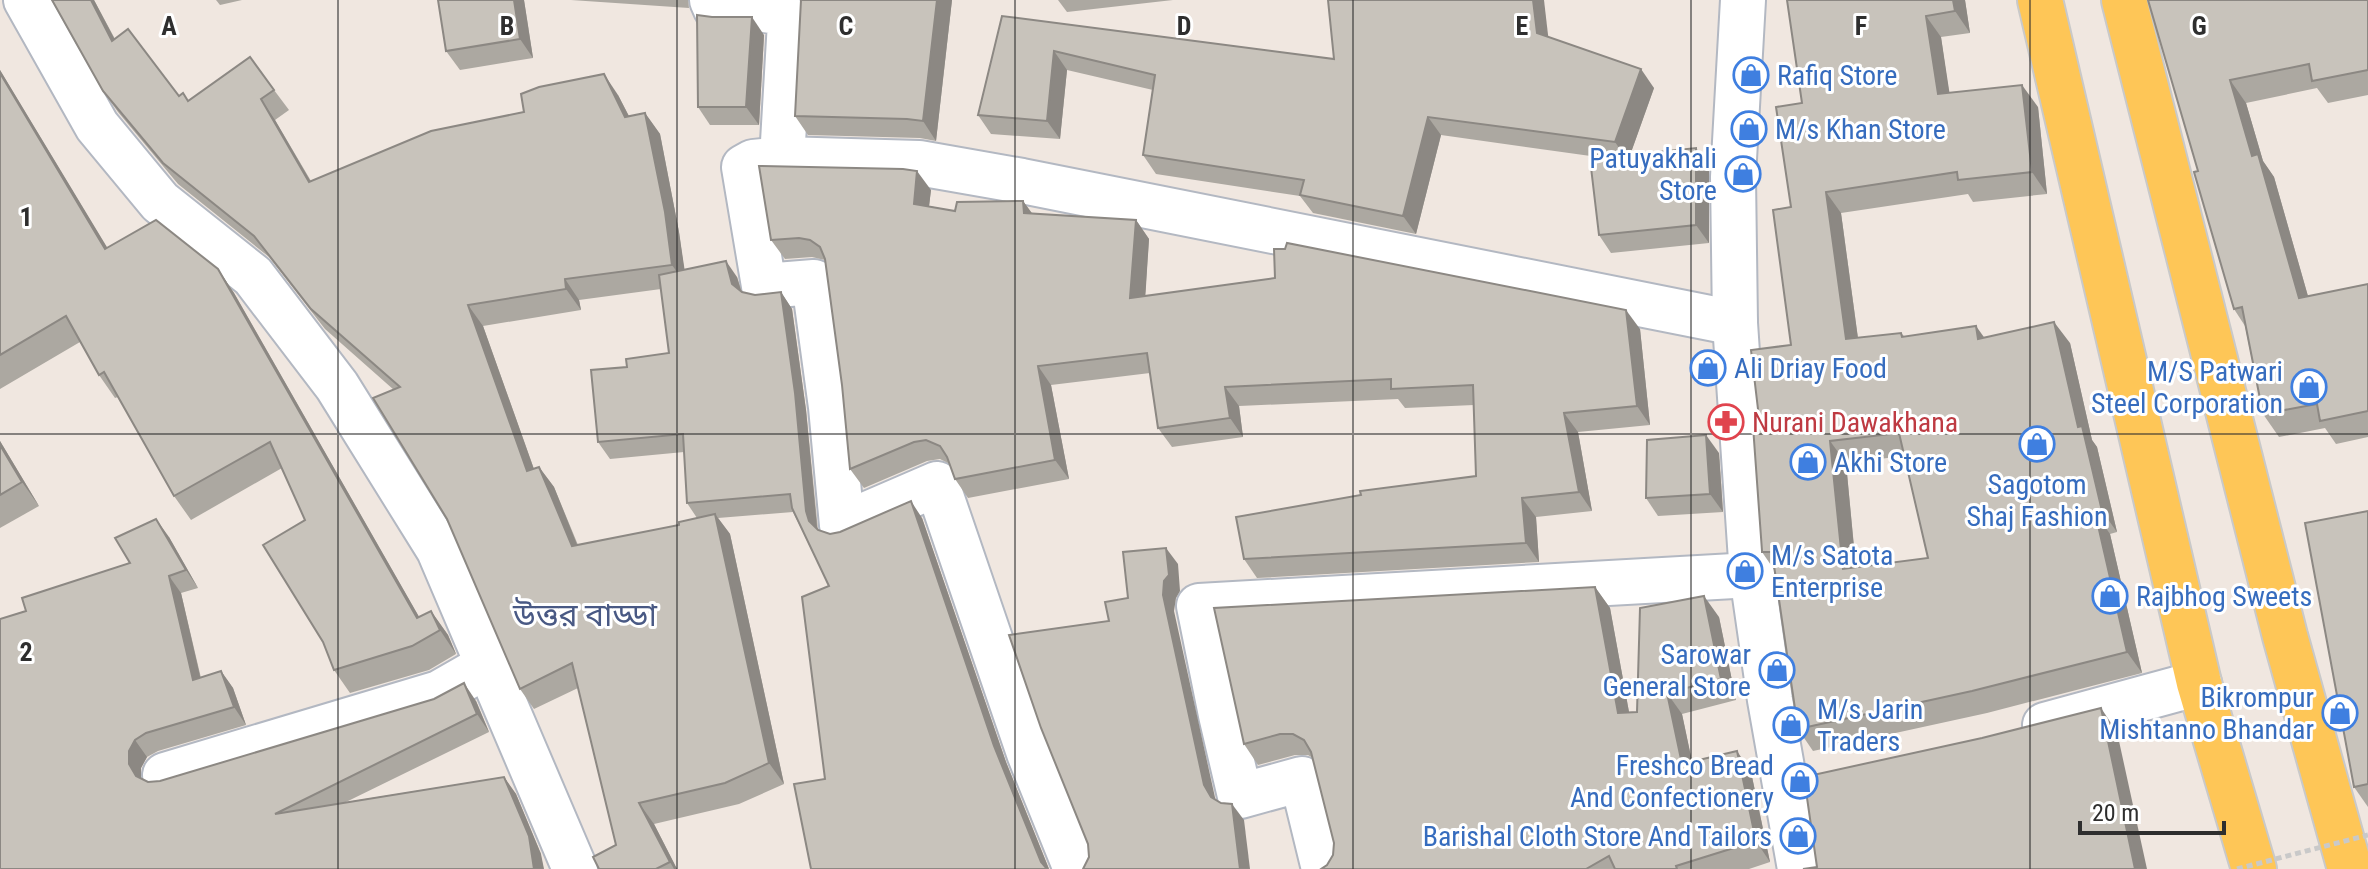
<svg xmlns="http://www.w3.org/2000/svg" width="2368" height="869" font-family="'Roboto Condensed','Noto Sans Bengali',sans-serif">
<style>
.lines{fill:none;stroke-linecap:round;stroke-linejoin:round}
.minor-casing{stroke:#b3b8c2;stroke-width:48}
.major-casing{stroke:#c9c9c9;stroke-width:48}
.minor{stroke:#fff;stroke-width:44}
.major{stroke:#fec657;stroke-width:44}
.path-bridge{stroke:#c9c9c9;stroke-width:5;stroke-dasharray:6 4;stroke-linecap:butt}
.wall{fill:#aca8a1;fill-rule:evenodd}
.shaded-wall{fill:#8c8883}
.building{fill:#c8c3bb;stroke:#8c8883;stroke-width:2;fill-rule:evenodd}
.grid{fill:none;stroke:#2e2e2e;stroke-width:2;stroke-opacity:0.55}
.labels{text-anchor:middle;stroke-width:6;stroke-linejoin:round;paint-order:stroke}
.shop-label{font-size:28px;fill:#366cbe;stroke:#fff;text-anchor:start}
.health-label{font-size:28px;fill:#be3a42;stroke:#fff;text-anchor:start}
.quarter-label{font-size:32px;fill:#495984;stroke:#fff}
.grid-label{font-size:26px;text-anchor:middle;font-weight:bold;fill:#2e2e2e;stroke:#fff;stroke-width:6;stroke-linejoin:round;paint-order:stroke}
</style>
<rect width="100%" height="100%" fill="#f0e7e0"/>
<g class="lines">
<defs>
<g id="minor">
<polyline points="26,0 97,126 160,202 253,276 337,386 439,550 575,869"/>
<path d="M 712,0 L 716,9 C 738,14 775,1 790,22 L 782,159"/>
<polyline points="1743,0 1733,177 1735,323 1752,575 1770,700 1800,869"/>
<polyline points="2045,725 2199,683"/>
<polyline points="165,775 439,693 488,665"/>
<polyline points="1076,869 1029,753 937,484 842,525 831,407 814,282 764,286 744,167 753,162 782,159 919,163 1022,181 1735,323"/>
<polyline points="1324,869 1302,779 1240,796 1221,715 1199,606 1752,575"/>
</g>
<g id="major">
<polyline points="2040,0 2199,683 2254,869"/>
<polyline points="2124,0 2285,636 2350,869"/>
</g>
</defs>
<use href="#minor" class="minor-casing"/>
<use href="#major" class="major-casing"/>
<use href="#minor" class="minor"/>
<use href="#major" class="major"/>
<polyline class="path-bridge" points="2237,869 2368,835"/>
</g>
<g class="wall">
<path d="M 52,0 L 94,0 L 115,39 L 179,96 L 188,101 L 274,90 L 289,110 L 275,120 L 311,181 L 618,95 L 629,116 L 645,113 L 660,134 L 679,232 L 684,269 L 737,277 L 742,292 L 755,295 L 781,292 L 792,309 L 806,410 L 818,530 L 830,534 L 922,518 L 1006,762 L 1049,869 L 811,869 L 825,779 L 829,586 L 793,512 L 718,518 L 730,534 L 784,784 L 739,804 L 654,824 L 677,869 L 599,869 L 616,845 L 578,688 L 534,709 L 520,689 L 394,390 L 325,329 L 269,257 L 178,184 L 118,112 L 103,91 ZM 661,289 L 669,353 L 627,367 L 598,442 L 610,459 L 684,452 L 687,503 L 697,518 L 679,525 L 578,545 L 554,487 L 539,467 L 534,469 L 483,326 L 581,310 L 579,300 Z"/>
<polygon points="216,0 242,0 220,5"/>
<polygon points="438,0 524,0 533,58 460,70 446,51"/>
<polygon points="571,0 688,0 689,8"/>
<polygon points="952,0 936,141 920,138 808,135 795,116 802,4"/>
<polygon points="1058,0 1173,0 1067,12"/>
<path d="M 1787,0 L 1965,0 L 1970,33 L 1941,37 L 1949,93 L 2038,107 L 2047,194 L 1973,202 L 1968,194 L 1841,213 L 1858,338 L 1901,333 L 1904,336 L 1984,337 L 2070,343 L 2092,440 L 2097,447 L 2117,532 L 2110,534 L 2142,673 L 1987,713 L 1813,751 L 1798,729 L 1775,571 L 1762,552 L 1760,426 L 1791,345 L 1791,207 L 1802,103 ZM 1904,456 L 1928,558 L 1856,567 L 1846,463 Z"/>
<polygon points="2148,0 2368,0 2368,95 2328,103 2317,88 2246,103 2263,161 2274,177 2308,296 2368,284 2368,437 2336,444 2325,428 2279,437 2263,414 2245,326 2234,309 2198,171"/>
<polygon points="1002,16 1334,59 1548,37 1654,88 1630,155 1696,148 1709,166 1709,243 1611,253 1599,235 1605,158 1441,135 1416,234 1313,213 1300,196 1156,174 1143,155 1153,90 1067,70 1060,139 991,134 978,115"/>
<polygon points="764,35 759,125 710,125 698,107"/>
<polygon points="0,70 107,248 218,269 234,293 419,617 431,611 448,635 456,654 429,670 350,693 334,670 305,520 282,468 191,520 174,496 118,397 115,398 99,375 80,342 0,389"/>
<polygon points="931,190 929,206 955,211 1023,201 1032,214 1136,220 1149,239 1145,296 1640,329 1650,425 1578,432 1592,511 1536,517 1539,562 1257,578 1244,559 1476,476 1474,405 1405,408 1398,399 1239,406 1243,437 1172,447 1158,428 1150,373 1051,385 1069,479 968,498 955,479 950,464 940,459 927,461 864,488 850,469 842,385 825,260 812,257 785,259 771,240"/>
<polygon points="0,441 39,506 0,528"/>
<polygon points="1719,453 1723,512 1658,516 1646,498"/>
<polygon points="2368,511 2368,807 2354,787"/>
<polygon points="169,537 198,588 181,593 201,678 221,671 233,688 246,725 158,751 147,757 141,768 141,778 148,782 160,781 476,701 489,732 346,802 504,777 516,794 541,854 0,869 26,611 130,563"/>
<polygon points="1595,587 1610,608 1629,712 1637,712 1719,617 1736,700 1682,714 1692,762 1751,772 1770,862 1749,869 1321,869 1327,865 1333,855 1334,843 1313,758 1308,755 1295,755 1258,765 1244,744"/>
</g>
<g class="shaded-wall">
<polygon points="91,0 94,0 126,61 112,41"/>
<polygon points="514,0 524,0 533,58 520,39"/>
<polygon points="937,0 952,0 936,141 923,121"/>
<polygon points="1533,0 1544,0 1550,52 1537,33"/>
<polygon points="1953,0 1965,0 1970,33 1955,11"/>
<polygon points="1926,16 1941,37 1953,116 1938,94"/>
<polygon points="752,17 764,35 759,125 746,107"/>
<polygon points="1054,51 1067,70 1060,139 1047,121"/>
<polygon points="1641,69 1654,88 1628,161 1615,142"/>
<polygon points="0,70 122,272 105,249 0,73"/>
<polygon points="604,74 618,95 640,138 625,117"/>
<polygon points="2230,80 2246,103 2263,161 2274,177 2315,321 2299,298 2252,156"/>
<polygon points="2022,85 2038,107 2047,194 2032,172"/>
<polygon points="261,99 275,120 323,203 309,182"/>
<polygon points="645,113 660,134 679,232 687,286 672,265"/>
<polygon points="1428,117 1441,135 1416,234 1403,216"/>
<polygon points="1696,148 1709,166 1709,243 1696,225"/>
<polygon points="917,171 931,190 927,223 914,204"/>
<polygon points="1826,192 1841,213 1861,361 1846,339"/>
<polygon points="1023,201 1037,220 1024,213"/>
<polygon points="1136,220 1149,239 1144,317 1130,298"/>
<polygon points="726,261 737,277 744,301 732,284"/>
<polygon points="218,269 234,293 430,636 417,618"/>
<polygon points="565,279 579,300 581,310 566,289"/>
<polygon points="781,292 792,309 806,410 817,527 821,538 809,521 806,511"/>
<polygon points="468,305 483,326 542,492 527,471"/>
<polygon points="1626,310 1640,329 1650,425 1637,406"/>
<polygon points="2054,322 2070,343 2092,440 2097,447 2117,532 2102,511 2078,427"/>
<polygon points="1976,326 1991,347 1978,339"/>
<polygon points="1038,366 1051,385 1069,479 1055,460"/>
<polygon points="1225,387 1239,406 1243,437 1230,418"/>
<polygon points="1564,413 1578,432 1592,511 1579,492"/>
<polygon points="1706,435 1719,453 1723,512 1710,494"/>
<polygon points="0,441 39,506 22,482 0,445"/>
<polygon points="1830,441 1846,463 1858,591 1843,569"/>
<polygon points="539,467 554,487 586,567 572,546"/>
<polygon points="1522,498 1536,517 1539,562 1526,543"/>
<polygon points="911,501 922,518 1006,762 1049,869 1046,869 1041,862 994,746"/>
<polygon points="2095,512 2110,534 2142,673 2127,652"/>
<polygon points="715,514 730,534 784,784 769,763"/>
<polygon points="156,519 169,537 198,588 186,570"/>
<polygon points="1166,548 1178,564 1180,591 1176,598 1174,611 1216,802 1211,797 1204,785 1163,595"/>
<polygon points="169,576 181,593 205,698 193,680"/>
<polygon points="1595,587 1610,608 1633,734 1618,713"/>
<polygon points="1704,596 1719,617 1736,700 1721,679"/>
<polygon points="431,611 448,635 456,654 440,630"/>
<polygon points="221,671 233,688 246,725 234,707"/>
<polygon points="464,683 476,701 489,732 477,714"/>
<polygon points="1667,693 1682,714 1697,785 1682,764"/>
<polygon points="2101,708 2117,732 2147,869 2135,869"/>
<polygon points="135,740 147,757 141,768 141,781 148,794 129,764 129,751"/>
<polygon points="1737,751 1751,772 1770,862 1756,841"/>
<polygon points="504,777 516,794 541,854 544,869 534,869"/>
<polygon points="639,803 654,824 677,869 674,869 670,862"/>
<polygon points="1232,804 1244,820 1250,869 1240,869"/>
</g>
<g class="building">
<polygon points="52,0 91,0 112,41 128,29 179,96 183,93 188,101 250,57 274,90 261,99 309,182 431,131 524,112 521,94 539,87 604,74 625,117 645,113 665,212 672,265 565,279 566,289 468,305 527,471 539,467 572,546 679,525 679,522 715,514 769,763 725,783 639,803 670,862 656,869 599,869 593,857 616,845 572,663 520,689 447,519 373,398 400,387 311,309 254,236 163,163 103,91"/>
<polygon points="438,0 514,0 520,39 446,51"/>
<polygon points="801,0 937,0 923,121 907,119 795,116"/>
<polygon points="1328,0 1533,0 1537,33 1641,69 1615,142 1428,117 1403,216 1300,195 1304,180 1143,155 1155,75 1054,51 1047,121 978,115 1002,16 1334,59"/>
<path d="M 1787,0 L 1953,0 L 1955,11 L 1926,16 L 1938,94 L 2022,85 L 2032,172 L 1958,180 L 1957,172 L 1826,192 L 1846,339 L 1901,333 L 1902,337 L 1976,326 L 1978,339 L 2054,322 L 2078,427 L 2082,426 L 2102,511 L 2095,512 L 2127,652 L 1972,691 L 1798,729 L 1772,552 L 1762,552 L 1762,551 L 1753,426 L 1760,426 L 1751,350 L 1791,345 L 1773,210 L 1791,207 L 1776,107 L 1802,103 ZM 1899,433 L 1928,558 L 1843,569 L 1830,441 Z"/>
<polygon points="2148,0 2368,0 2368,70 2312,81 2309,64 2230,80 2252,156 2258,154 2299,298 2368,284 2368,411 2320,421 2317,404 2263,414 2242,307 2234,309 2194,172 2198,171"/>
<polygon points="697,15 712,17 752,17 746,107 698,107"/>
<polygon points="0,73 105,249 156,220 218,269 417,618 431,611 440,630 412,646 334,670 323,642 263,545 305,520 270,442 174,496 104,372 99,375 66,316 0,355"/>
<polygon points="1696,148 1696,225 1599,235 1590,159"/>
<polygon points="759,166 903,169 917,171 914,204 955,211 957,202 1023,201 1024,213 1136,220 1130,298 1275,278 1274,249 1285,249 1287,243 1626,310 1637,406 1564,413 1579,492 1522,498 1526,543 1244,559 1236,517 1361,495 1360,491 1476,476 1473,385 1391,389 1391,379 1225,387 1230,418 1158,428 1147,353 1038,366 1055,460 955,479 947,457 940,446 926,440 914,442 850,469 842,385 825,259 820,247 810,240 799,238 771,240"/>
<polygon points="726,261 732,284 742,292 755,295 781,292 795,393 806,511 809,521 818,530 830,534 840,532 911,501 994,746 1041,862 1047,869 811,869 794,784 825,779 802,597 829,586 792,508 790,494 687,503 683,434 598,442 591,370 627,367 626,359 669,353 659,275"/>
<polygon points="1706,435 1710,494 1646,498 1647,440"/>
<polygon points="0,445 22,482 0,495"/>
<polygon points="2368,511 2368,784 2354,787 2305,523"/>
<polygon points="156,519 186,570 169,576 193,680 221,671 234,707 146,733 135,740 129,751 129,764 136,776 148,782 160,781 434,699 464,683 477,714 275,814 504,777 529,836 534,869 0,869 0,619 26,611 22,598 130,563 115,538"/>
<polygon points="1166,548 1169,575 1164,581 1163,595 1204,785 1211,797 1221,803 1232,804 1240,869 1083,869 1089,857 1088,844 1041,728 1009,635 1109,621 1105,602 1128,598 1123,552"/>
<polygon points="1595,587 1618,713 1637,712 1640,608 1704,596 1721,679 1667,693 1682,764 1737,751 1756,841 1676,866 1677,869 1615,869 1609,856 1586,869 1321,869 1327,865 1333,855 1334,843 1311,752 1304,740 1293,734 1280,734 1244,744 1214,608"/>
<polygon points="2101,708 2135,869 1803,869 1817,867 1804,777 1982,738"/>
</g>
<path class="grid" d="M 338,0 L 338,869M 677,0 L 677,869M 1015,0 L 1015,869M 1353,0 L 1353,869M 1691,0 L 1691,869M 2030,0 L 2030,869M 0,434 L 2368,434"/>
<defs>
<symbol id="shop-ring" viewBox="-11 -11 22 22"><circle r="9.5" fill="#fff" stroke="#3f7fe0" stroke-width="1.5"/><path d="M-5-2.5h2.3a2.7 3.5 0 0 1 5.4 0H5L5.5 6h-11ZM-1.5-2.5h3a1.5 2.3 0 0 0-3 0Z" fill="#3f7fe0"/></symbol>
<symbol id="pharmacy-ring" viewBox="-11 -11 22 22"><circle r="9.5" fill="#fff" stroke="#e0444e" stroke-width="1.5"/><path d="M-2-6h4v4h4v4h-4v4h-4v-4h-4v-4h4Z" fill="#e0444e"/></symbol>
</defs>
<g fill-rule="evenodd">
<use href="#shop-ring" x="1731" y="55" width="40" height="40"/>
<use href="#shop-ring" x="1729" y="109" width="40" height="40"/>
<use href="#shop-ring" x="1723" y="154" width="40" height="40"/>
<use href="#shop-ring" x="1688" y="348" width="40" height="40"/>
<use href="#shop-ring" x="2289" y="367" width="40" height="40"/>
<use href="#pharmacy-ring" x="1706" y="402" width="40" height="40"/>
<use href="#shop-ring" x="2017" y="424" width="40" height="40"/>
<use href="#shop-ring" x="1788" y="442" width="40" height="40"/>
<use href="#shop-ring" x="1725" y="551" width="40" height="40"/>
<use href="#shop-ring" x="2090" y="576" width="40" height="40"/>
<use href="#shop-ring" x="1757" y="650" width="40" height="40"/>
<use href="#shop-ring" x="2320" y="693" width="40" height="40"/>
<use href="#shop-ring" x="1771" y="705" width="40" height="40"/>
<use href="#shop-ring" x="1780" y="761" width="40" height="40"/>
<use href="#shop-ring" x="1778" y="816" width="40" height="40"/>
</g>
<g class="labels">
<g class="shop-label">
<text x="1777" y="85">Rafiq Store</text>
<text x="1775" y="139">M/s Khan Store</text>
<text x="1717" y="168" text-anchor="end">Patuyakhali<tspan x="1717" dy="32">Store</tspan></text>
<text x="1734" y="378">Ali Driay Food</text>
<text x="2283" y="381" text-anchor="end">M/S Patwari<tspan x="2283" dy="32">Steel Corporation</tspan></text>
<text x="1834" y="472">Akhi Store</text>
<text x="2037" y="494" text-anchor="middle">Sagotom<tspan x="2037" dy="32">Shaj Fashion</tspan></text>
<text x="1771" y="565">M/s Satota<tspan x="1771" dy="32">Enterprise</tspan></text>
<text x="2136" y="606">Rajbhog Sweets</text>
<text x="1751" y="664" text-anchor="end">Sarowar<tspan x="1751" dy="32">General Store</tspan></text>
<text x="2314" y="707" text-anchor="end">Bikrompur<tspan x="2314" dy="32">Mishtanno Bhandar</tspan></text>
<text x="1817" y="719">M/s Jarin<tspan x="1817" dy="32">Traders</tspan></text>
<text x="1774" y="775" text-anchor="end">Freshco Bread<tspan x="1774" dy="32">And Confectionery</tspan></text>
<text x="1772" y="846" text-anchor="end">Barishal Cloth Store And Tailors</text>
</g>
<g class="health-label">
<text x="1752" y="432">Nurani Dawakhana</text>
</g>
<g class="quarter-label">
<text x="585" y="626">উত্তর বাড্ডা</text>
</g>
</g>
<g class="grid-label">
<text x="169" y="35">A</text>
<text x="507" y="35">B</text>
<text x="846" y="35">C</text>
<text x="1184" y="35">D</text>
<text x="1522" y="35">E</text>
<text x="1861" y="35">F</text>
<text x="2199" y="35">G</text>
<text x="26" y="226">1</text>
<text x="26" y="661">2</text>
</g>
<path d="M2080 821v12h144v-12" fill="none" stroke="#2e2e2e" stroke-width="4"/>
<text x="2092" y="821" font-size="24" fill="#2e2e2e" stroke="#ffffff" stroke-width="6" paint-order="stroke">20 m</text>
</svg>
